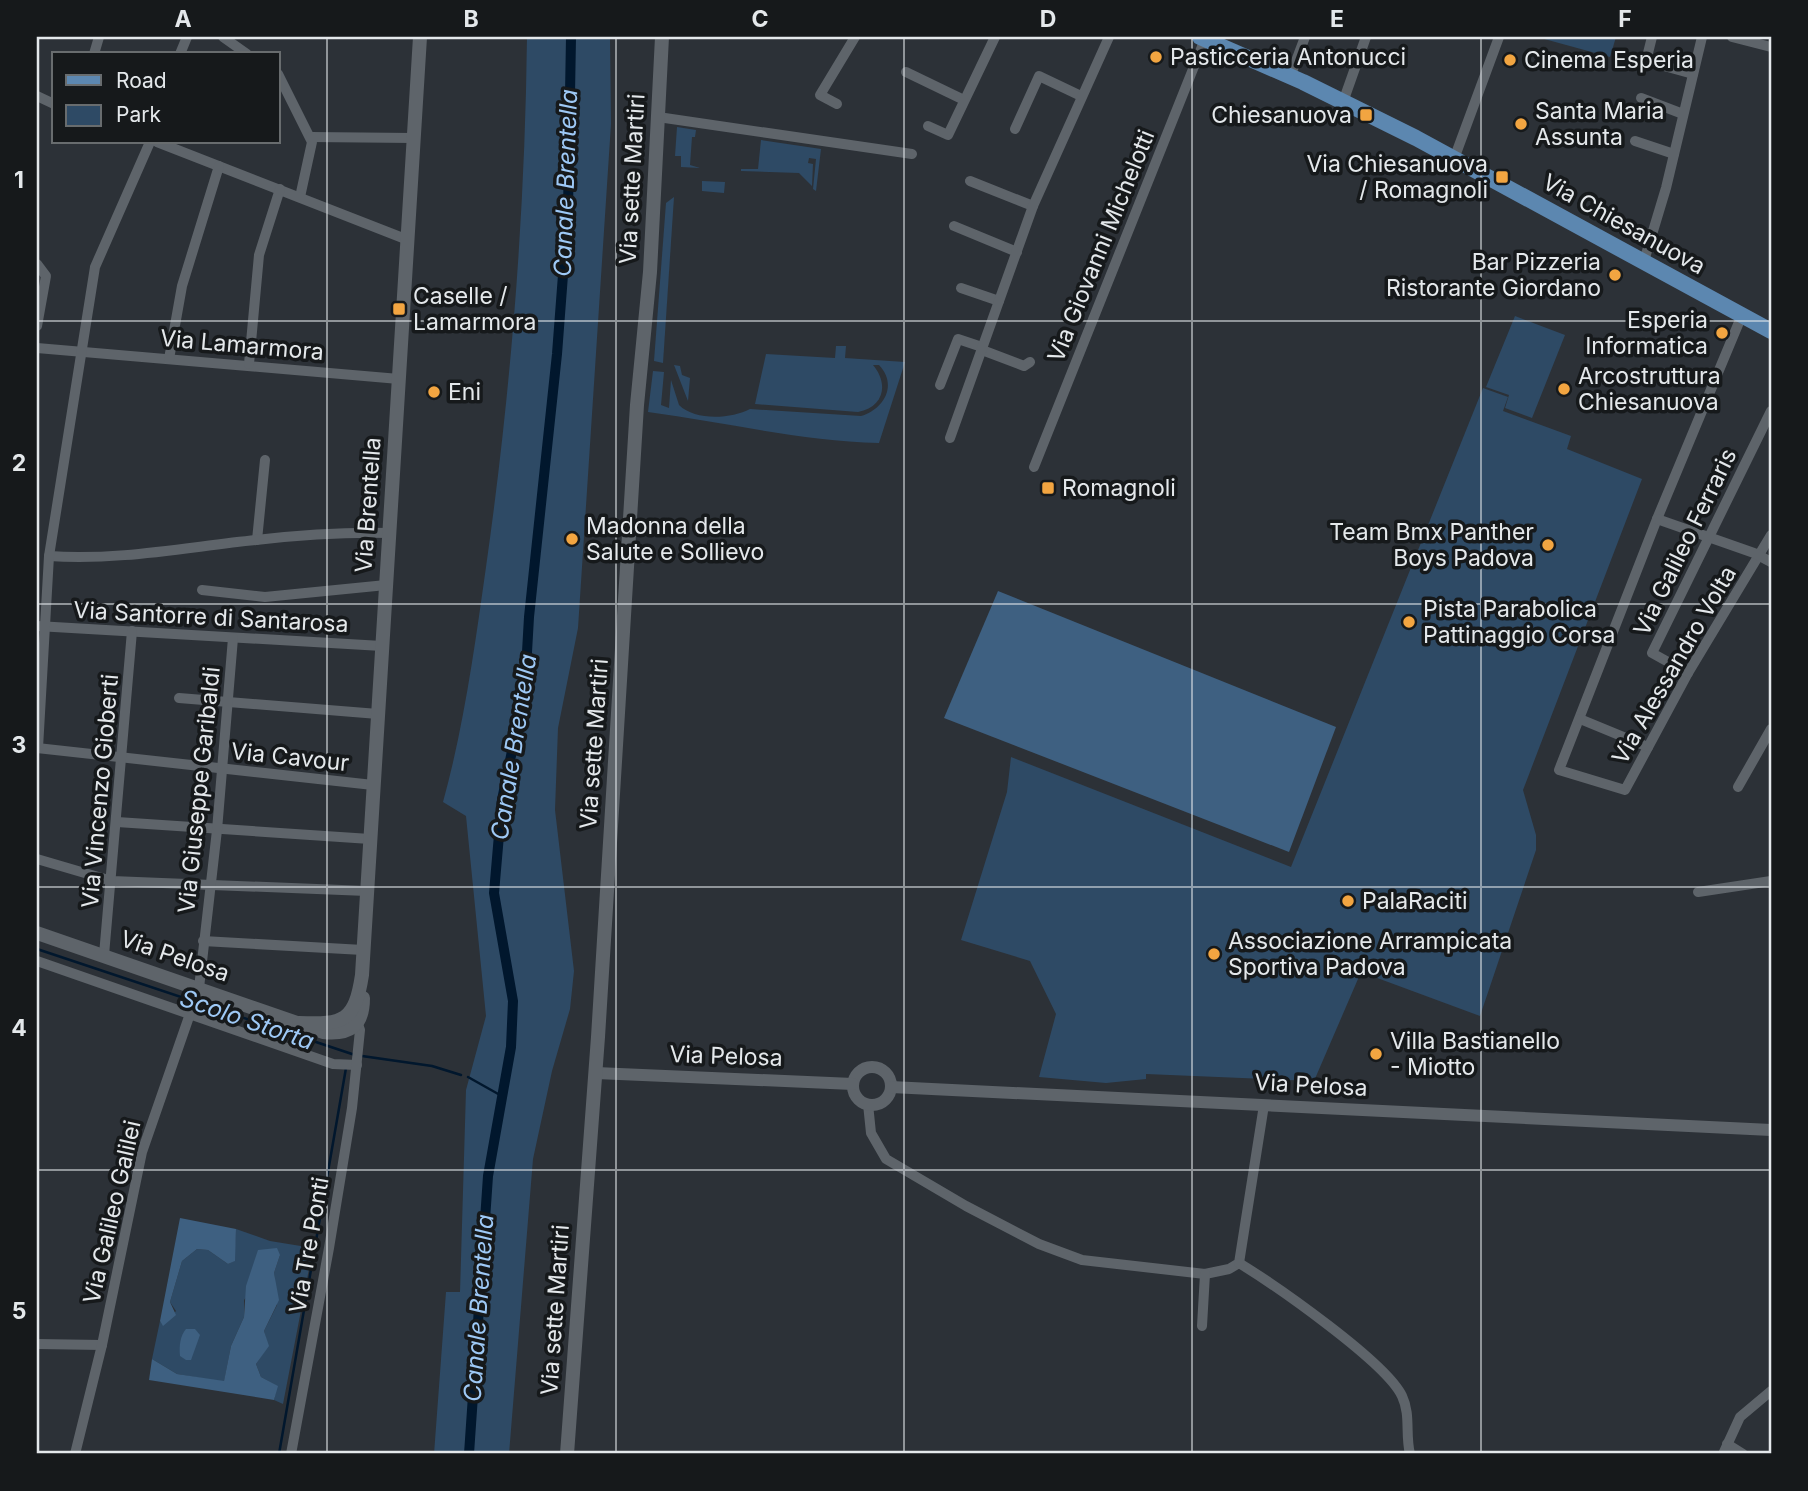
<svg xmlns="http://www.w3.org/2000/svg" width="1808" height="1491" font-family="Inter,sans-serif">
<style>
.green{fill:#2e4a65}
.forest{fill:#3e6081}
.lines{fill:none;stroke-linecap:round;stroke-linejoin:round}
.stream{stroke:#01172d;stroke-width:2.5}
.canal{stroke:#01172d;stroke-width:10}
.minor{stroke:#5e646a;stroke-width:10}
.tertiary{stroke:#5e646a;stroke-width:12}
.secondary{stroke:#5e646a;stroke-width:14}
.primary{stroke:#5c87b0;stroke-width:16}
.grid{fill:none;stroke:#e4e8eb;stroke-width:2;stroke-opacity:0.55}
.poi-dot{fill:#f2a541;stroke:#16191b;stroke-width:2.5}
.labels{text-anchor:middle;stroke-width:7;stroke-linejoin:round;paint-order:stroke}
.poi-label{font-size:23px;fill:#e4e8eb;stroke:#16191b;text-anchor:start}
.street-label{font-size:23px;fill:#e4e8eb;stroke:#16191b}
.water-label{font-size:24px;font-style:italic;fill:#9ec9f6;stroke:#16191b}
.neatline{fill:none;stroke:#e4e8eb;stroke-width:2.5}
.grid-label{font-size:23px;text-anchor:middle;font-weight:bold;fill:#e4e8eb}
</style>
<rect width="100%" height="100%" fill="#2c3137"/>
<g class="green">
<path d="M 527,37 L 610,37 L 611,124 L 578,628 L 558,728 L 555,810 L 574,971 L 570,1009 L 552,1071 L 533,1159 L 509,1454 L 434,1454 L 446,1292 L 460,1292 L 466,1090 L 486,1016 L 466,816 L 443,802 C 464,726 475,645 486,567 C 511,391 525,214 527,37 Z"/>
<polygon points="1537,37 1616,37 1610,57"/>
<polygon points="677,127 696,130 695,137 692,137 690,165 700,168 681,167 681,156 675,156"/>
<polygon points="761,140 821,149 816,191 813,189 816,159 809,158 808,163 813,164 812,186 799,173 741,171 741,169 758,169"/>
<polygon points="702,181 725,182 724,193 702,191"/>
<polygon points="674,197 663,363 654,361 666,203"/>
<polygon points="1515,316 1565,335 1532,418 1505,408 1509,395 1486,387"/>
<path d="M 836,346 L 846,346 L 845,358 L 905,362 L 879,443 C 800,441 725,422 648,412 L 653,371 L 664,372 L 661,405 L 669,408 L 671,380 L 679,405 C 695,421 731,419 750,409 L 861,416 C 884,409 898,385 879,365 L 873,365 C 889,384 884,407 858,412 L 755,404 L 766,354 L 835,358 Z"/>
<polygon points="674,365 680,366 682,375 690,378 688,401"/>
<polygon points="1483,388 1508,397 1503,411 1571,436 1567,449 1642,479 1523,790 1536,835 1536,850 1480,1016 1361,972 1314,1081 1146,1074 1146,1079 1106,1083 1039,1077 1056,1014 1030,961 961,940 1007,792 1011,757 1291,867"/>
<polygon points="236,1229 270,1241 313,1248 283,1404 274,1400 277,1386 261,1377 256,1364 268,1346 264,1331 277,1305 274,1273 280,1255 244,1300 244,1317 231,1346 224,1382 177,1374 152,1359 160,1321 163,1325 176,1311 170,1302 182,1261 197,1249 208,1250 228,1264 234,1261"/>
</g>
<g class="forest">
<polygon points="998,591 1336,727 1289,852 944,718"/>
<polygon points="180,1218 236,1229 235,1261 228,1264 208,1250 197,1249 182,1261 170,1302 176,1315 163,1326 160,1321"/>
<polygon points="277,1248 280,1255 274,1273 279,1300 264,1331 269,1346 256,1364 261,1377 278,1386 274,1400 149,1380 152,1359 177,1374 224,1381 231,1346 244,1317 246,1286 258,1250"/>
<path d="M 186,1329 L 195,1329 L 200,1335 L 191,1360 L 186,1360 L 180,1356 C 179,1346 180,1336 186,1329 Z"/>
</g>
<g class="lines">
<g class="stream">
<polyline points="37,949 355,1055"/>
<polyline points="362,1056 432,1066 461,1075"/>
<polyline points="468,1077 500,1095"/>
<polyline points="279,1454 346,1068"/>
</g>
<polyline class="canal" points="469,1454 488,1176 511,1047 513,1001 494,893 502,800 525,687 529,617 557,354 568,209 571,37"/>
<g class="minor">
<polyline points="223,37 247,54"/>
<polyline points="1652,37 1646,61 1693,74"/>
<polyline points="1732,37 1771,47"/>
<polyline points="94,54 99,37"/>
<polyline points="180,54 187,37"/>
<polyline points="906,72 964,100"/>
<polyline points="278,74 312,142 300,197"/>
<polyline points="1290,77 1305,37"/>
<polyline points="37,96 54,104"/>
<polyline points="1641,98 1683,114"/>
<polyline points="1343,102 1366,37"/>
<polyline points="837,104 820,95 855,37"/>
<polyline points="658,117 912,154"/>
<polyline points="928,126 948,135 995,37"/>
<polyline points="1015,129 1039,76 1081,96"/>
<polyline points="311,137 413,138"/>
<polyline points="1635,141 1674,154"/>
<polyline points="157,142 408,240"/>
<polyline points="1454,159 1499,37"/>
<polyline points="970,181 1033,206"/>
<polyline points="954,226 1017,252"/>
<polyline points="1644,261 1666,188 1702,37"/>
<polyline points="37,264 46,276 37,326"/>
<polyline points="961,288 999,301"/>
<polyline points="1742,315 1657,519 1559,770 1625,790 1688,673 1771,535"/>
<polyline points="37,348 399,379"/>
<polyline points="982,350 1024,366 1030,362"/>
<polyline points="169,359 182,286 219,166"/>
<polyline points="249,364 259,255 280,189"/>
<polyline points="940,385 958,339 982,347"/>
<polyline points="950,438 1033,206 1109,37"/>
<polyline points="1034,467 1205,39"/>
<polyline points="1657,519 1754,553 1771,562"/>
<polyline points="257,540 265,460"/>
<path d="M 49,556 C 118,561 187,547 256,540 C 300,535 344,532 389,533"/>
<polyline points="202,590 265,597 386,585"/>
<polyline points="37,626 382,646"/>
<polyline points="1688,673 1652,653 1771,411"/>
<polyline points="179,698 378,714"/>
<polyline points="1580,719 1648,747"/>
<polyline points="37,748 373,785"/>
<polyline points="38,748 49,556 95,267 150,142"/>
<polyline points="1738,787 1771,729"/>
<polyline points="117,822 370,839"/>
<polyline points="37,859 112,881 367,891"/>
<polyline points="1698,892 1771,881"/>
<polyline points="203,941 363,950"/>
<polyline points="104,955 132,631"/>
<polyline points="37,961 333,1064 357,1065"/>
<polyline points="868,1104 871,1133 886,1159 966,1206 1039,1244 1082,1260 1205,1274 1229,1269 1239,1263 1264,1105"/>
<path d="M 1239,1263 C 1275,1285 1386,1362 1402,1396 C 1411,1415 1405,1434 1410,1454"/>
<polyline points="1202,1326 1205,1274"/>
<polyline points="37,1344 102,1345"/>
<polyline points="1727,1444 1743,1454"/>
<polyline points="75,1454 102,1345 142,1152 199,988 217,830 233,638"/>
<polyline points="291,1454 329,1248 352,1108 360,1030 356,1019"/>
<polyline points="1723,1454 1740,1417 1771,1391"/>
</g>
<g class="tertiary">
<circle cx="872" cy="1086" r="19"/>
<polyline points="596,1073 853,1084"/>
<polyline points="891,1087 1771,1130"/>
</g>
<g class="secondary">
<path d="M 37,933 L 323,1032 C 350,1035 363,1026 363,998"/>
<path d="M 299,1023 C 344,1025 355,1021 362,975 L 420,37"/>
<polyline points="567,1454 598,1037 637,405 650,272 662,37"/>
</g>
<polyline class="primary" points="1200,37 1303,82 1416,138 1771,331"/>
</g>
<path class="grid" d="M 327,37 L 327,1454M 616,37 L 616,1454M 904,37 L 904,1454M 1192,37 L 1192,1454M 1481,37 L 1481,1454M 37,321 L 1771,321M 37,604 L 1771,604M 37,887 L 1771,887M 37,1170 L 1771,1170"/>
<g class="poi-dot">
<circle cx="1156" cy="57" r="7"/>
<circle cx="1510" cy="60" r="7"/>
<rect x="1359" y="108" width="14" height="14" rx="3.5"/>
<circle cx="1521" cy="124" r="7"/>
<rect x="1495" y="170" width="14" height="14" rx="3.5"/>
<circle cx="1615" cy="275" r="7"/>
<rect x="392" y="302" width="14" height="14" rx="3.5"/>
<circle cx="1722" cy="333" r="7"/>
<circle cx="1564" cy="389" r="7"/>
<circle cx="434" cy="392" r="7"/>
<rect x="1041" y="481" width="14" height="14" rx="3.5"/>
<circle cx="572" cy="539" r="7"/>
<circle cx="1548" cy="545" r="7"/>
<circle cx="1409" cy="622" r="7"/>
<circle cx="1348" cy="901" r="7"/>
<circle cx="1214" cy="954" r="7"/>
<circle cx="1376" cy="1054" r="7"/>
</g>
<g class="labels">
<g class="poi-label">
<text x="1170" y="65">Pasticceria Antonucci</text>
<text x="1524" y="68">Cinema Esperia</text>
<text x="1535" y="119">Santa Maria<tspan x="1535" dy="26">Assunta</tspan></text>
<text x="1352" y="123" text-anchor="end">Chiesanuova</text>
<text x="1488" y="172" text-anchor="end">Via Chiesanuova<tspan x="1488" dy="26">/ Romagnoli</tspan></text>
<text x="1601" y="270" text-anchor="end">Bar Pizzeria<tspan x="1601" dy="26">Ristorante Giordano</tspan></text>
<text x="413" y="304">Caselle /<tspan x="413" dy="26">Lamarmora</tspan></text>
<text x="1708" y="328" text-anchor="end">Esperia<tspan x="1708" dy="26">Informatica</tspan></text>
<text x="1578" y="384">Arcostruttura<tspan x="1578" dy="26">Chiesanuova</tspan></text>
<text x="448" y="400">Eni</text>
<text x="1062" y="496">Romagnoli</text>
<text x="586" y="534">Madonna della<tspan x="586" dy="26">Salute e Sollievo</tspan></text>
<text x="1534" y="540" text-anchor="end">Team Bmx Panther<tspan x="1534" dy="26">Boys Padova</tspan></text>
<text x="1423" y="617">Pista Parabolica<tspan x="1423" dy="26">Pattinaggio Corsa</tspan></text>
<text x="1362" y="909">PalaRaciti</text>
<text x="1228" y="949">Associazione Arrampicata<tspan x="1228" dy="26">Sportiva Padova</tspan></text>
<text x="1390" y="1049">Villa Bastianello<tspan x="1390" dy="26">- Miotto</tspan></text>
</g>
<g class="street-label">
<text transform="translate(632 179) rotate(-87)" y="8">Via sette Martiri</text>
<text transform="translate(1624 224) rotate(29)" y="8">Via Chiesanuova</text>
<text transform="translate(1101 246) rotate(-68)" y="8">Via Giovanni Michelotti</text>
<text transform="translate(242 345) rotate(5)" y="8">Via Lamarmora</text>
<text transform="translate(368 505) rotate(-86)" y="8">Via Brentella</text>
<text transform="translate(1685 542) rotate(-64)" y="8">Via Galileo Ferraris</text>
<text transform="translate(211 617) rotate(3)" y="8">Via Santorre di Santarosa</text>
<text transform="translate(1674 665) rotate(-60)" y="8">Via Alessandro Volta</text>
<text transform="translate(594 744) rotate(-86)" y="8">Via sette Martiri</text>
<text transform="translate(290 757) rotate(6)" y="8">Via Cavour</text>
<text transform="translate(199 790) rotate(-84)" y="8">Via Giuseppe Garibaldi</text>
<text transform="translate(100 791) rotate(-85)" y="8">Via Vincenzo Gioberti</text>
<text transform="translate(175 956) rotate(19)" y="8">Via Pelosa</text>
<text transform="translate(726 1056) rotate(2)" y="8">Via Pelosa</text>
<text transform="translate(1311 1085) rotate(3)" y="8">Via Pelosa</text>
<text transform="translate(112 1212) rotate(-77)" y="8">Via Galileo Galilei</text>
<text transform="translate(309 1245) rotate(-80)" y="8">Via Tre Ponti</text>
<text transform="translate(555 1310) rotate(-86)" y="8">Via sette Martiri</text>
</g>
<g class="water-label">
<text transform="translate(566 183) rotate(-88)" y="8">Canale Brentella</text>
<text transform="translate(514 747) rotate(-81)" y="8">Canale Brentella</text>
<text transform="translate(247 1020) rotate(19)" y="8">Scolo Storta</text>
<text transform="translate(479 1308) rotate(-86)" y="8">Canale Brentella</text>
</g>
</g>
<rect width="1808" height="1491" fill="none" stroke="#16191b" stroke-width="77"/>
<rect x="52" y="52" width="228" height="91" fill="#16191b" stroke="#686c6e" stroke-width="2"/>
<rect x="66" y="75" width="35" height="10" fill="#5c87b0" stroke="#686c6e" stroke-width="2"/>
<text x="116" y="88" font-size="21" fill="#e4e8eb">Road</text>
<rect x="66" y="105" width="35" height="21" fill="#2e4a65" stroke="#686c6e" stroke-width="2"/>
<text x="116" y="122" font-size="21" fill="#e4e8eb">Park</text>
<rect x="38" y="38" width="1732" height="1414" class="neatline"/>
<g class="grid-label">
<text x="183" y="27">A</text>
<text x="471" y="27">B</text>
<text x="760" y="27">C</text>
<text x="1048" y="27">D</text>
<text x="1337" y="27">E</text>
<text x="1625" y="27">F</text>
<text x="19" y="188">1</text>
<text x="19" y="471">2</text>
<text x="19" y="753">3</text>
<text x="19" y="1036">4</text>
<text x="19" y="1319">5</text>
</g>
</svg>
